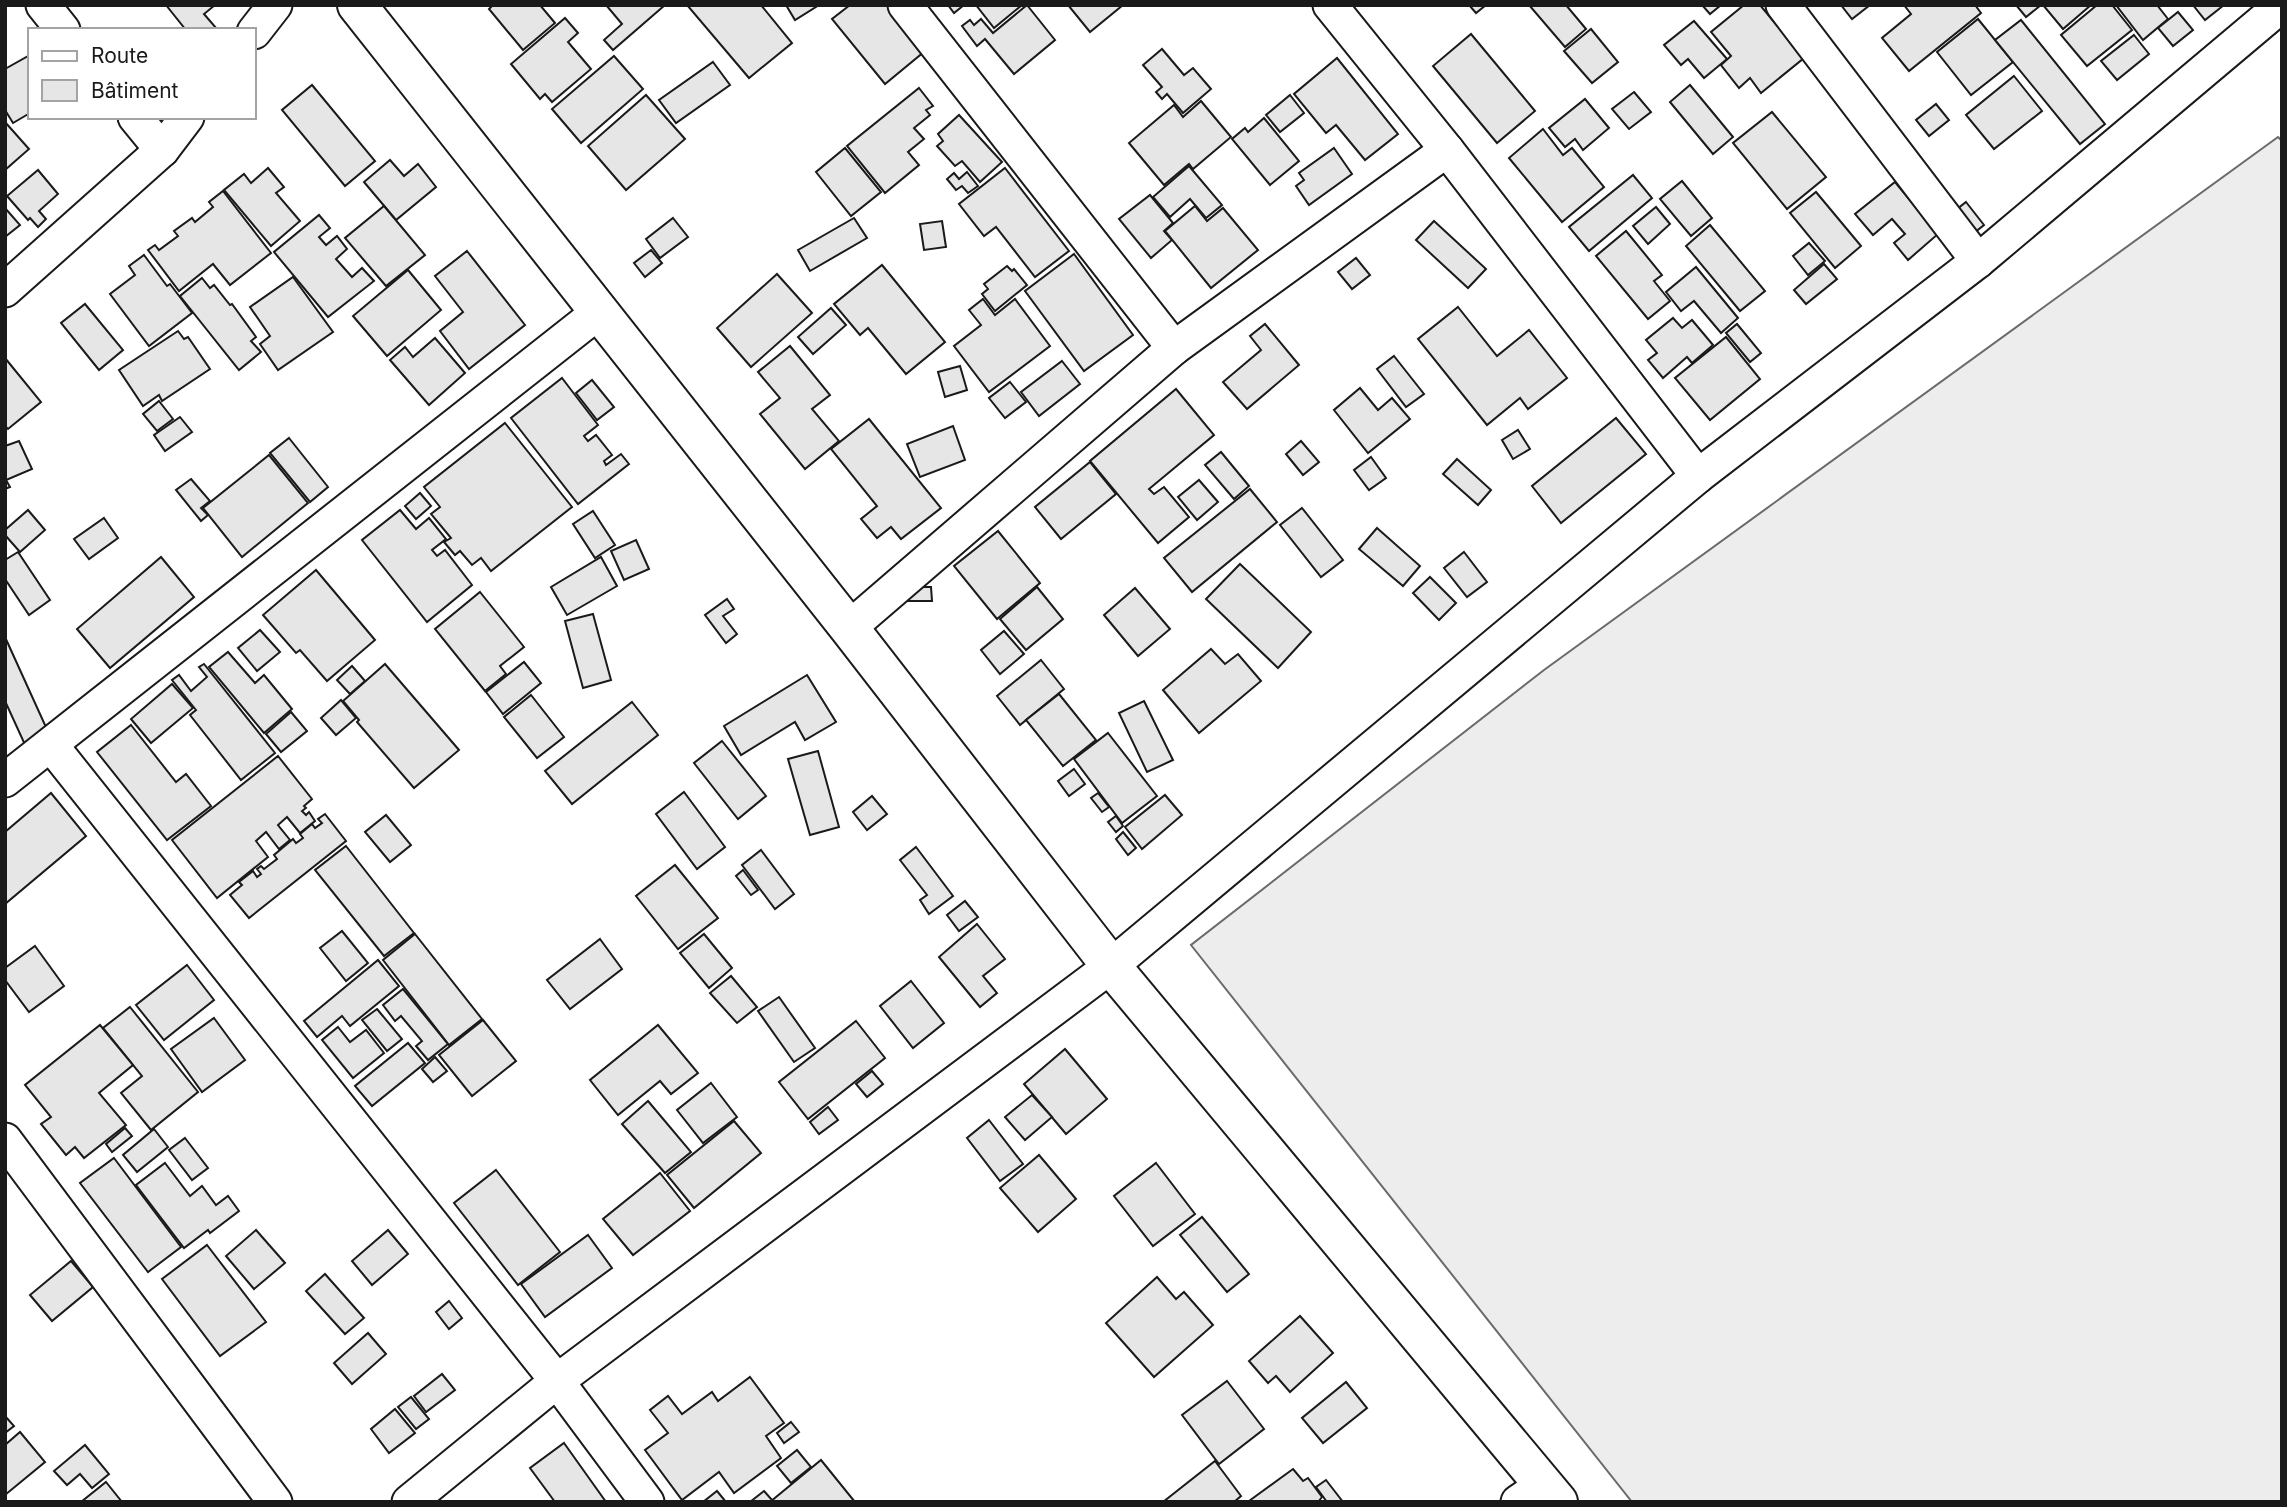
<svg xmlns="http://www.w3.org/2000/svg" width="2287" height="1507" font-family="Inter,sans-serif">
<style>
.built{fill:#ededed;stroke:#6a6a6a;stroke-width:2}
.building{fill:#e6e6e6;stroke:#1a1a1a;stroke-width:2}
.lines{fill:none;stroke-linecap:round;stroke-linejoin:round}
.street-casing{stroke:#1a1a1a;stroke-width:37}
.secondary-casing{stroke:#1a1a1a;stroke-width:42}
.street{stroke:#fff;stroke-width:33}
.secondary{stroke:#fff;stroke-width:38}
</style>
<rect width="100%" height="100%" fill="#fff"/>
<polygon class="built" points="2278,137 2282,141 2282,1502 1632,1502 1191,945 1544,670"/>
<g class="building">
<polygon points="166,5 215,5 204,14 217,29 186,30"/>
<polygon points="493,5 540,5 555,23 523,50 489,9"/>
<polygon points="606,5 665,5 613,50 604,40 622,24"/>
<polygon points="687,5 761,5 792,43 749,78"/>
<polygon points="786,5 819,5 795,20"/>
<polygon points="850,5 888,5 925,51 885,84 832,19"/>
<polygon points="948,5 964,5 954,13"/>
<polygon points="976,5 1022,5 994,28"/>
<polygon points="1027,5 1055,40 1014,74 985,39 977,46 962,26 970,20 974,25 981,19 993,33"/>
<polygon points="1068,5 1123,5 1090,32"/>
<polygon points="1469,5 1486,5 1476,13"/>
<polygon points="1529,5 1566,5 1586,29 1565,47"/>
<polygon points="1702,5 1721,5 1710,14"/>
<polygon points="1744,5 1760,5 1804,58 1761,93 1750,78 1739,88 1721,65 1731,56 1711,32"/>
<polygon points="1841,5 1870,5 1852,19"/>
<polygon points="1904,5 1975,5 1981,13 1909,71 1882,38 1911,14"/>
<polygon points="2016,5 2041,5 2026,17"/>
<polygon points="2043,5 2091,5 2063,29"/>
<polygon points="2097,5 2112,5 2132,30 2087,66 2061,35"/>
<polygon points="2116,5 2157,5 2168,19 2143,40"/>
<polygon points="2193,5 2224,5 2205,20"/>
<polygon points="2178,12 2193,30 2173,46 2158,28"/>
<polygon points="565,18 578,33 568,42 591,69 552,102 545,94 540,99 511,64"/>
<polygon points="1978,19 2013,62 1971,95 1937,52"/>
<polygon points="2021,20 2105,124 2080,144 1995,40"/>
<polygon points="1694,21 1727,59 1704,78 1688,59 1681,65 1664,45"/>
<polygon points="1591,29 1618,62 1592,83 1564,51"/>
<polygon points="1471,34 1535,111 1497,143 1433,66"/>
<polygon points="2134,35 2149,54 2117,80 2101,61"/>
<polygon points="1162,49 1184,75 1193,68 1211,89 1183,113 1167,94 1162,99 1156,92 1162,87 1143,65"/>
<polygon points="30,55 30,113 13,123 5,110 5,69"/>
<polygon points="614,56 643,89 581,143 552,109"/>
<polygon points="1337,58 1398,134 1365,160 1336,125 1326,133 1294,94"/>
<polygon points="713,62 730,85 676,123 659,100"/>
<polygon points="2014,76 2042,111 1994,149 1966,115"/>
<polygon points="312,85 375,161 345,186 282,110"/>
<polygon points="1690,85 1733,137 1713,154 1670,102"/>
<polygon points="919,88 933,106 926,110 930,115 914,128 924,139 908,152 919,165 885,193 847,146"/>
<polygon points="1634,92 1651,112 1629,129 1612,109"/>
<polygon points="646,95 685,139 626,190 588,146"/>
<polygon points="1290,95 1304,113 1280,132 1266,115"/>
<polygon points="1585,99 1609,128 1583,150 1575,139 1565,147 1549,128"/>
<polygon points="1201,101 1231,137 1193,169 1189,164 1164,185 1129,143 1174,105 1183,117"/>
<polygon points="1936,104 1949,120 1929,136 1916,120"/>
<polygon points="1772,112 1826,177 1787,209 1733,143"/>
<polygon points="959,115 1002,162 980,182 962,161 955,166 937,146 943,141 938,134"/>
<polygon points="1264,118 1299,161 1270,185 1232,139 1245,128 1248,132"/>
<polygon points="5,122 29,149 5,170"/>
<polygon points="1543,129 1563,155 1572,148 1604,187 1562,222 1509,158"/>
<polygon points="845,148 881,192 851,216 816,172"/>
<polygon points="1334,148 1352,174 1309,205 1296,186 1304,180 1299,173"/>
<polygon points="390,160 404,176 418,164 436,187 396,220 364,182"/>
<polygon points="1189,166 1222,205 1206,218 1190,199 1170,217 1153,197"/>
<polygon points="268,168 284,187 276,193 300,221 271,246 224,190 244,174 251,183"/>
<polygon points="1005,168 1069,251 1035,277 996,227 984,236 959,204"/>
<polygon points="38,170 58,194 39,211 46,219 38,227 30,218 28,220 7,196"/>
<polygon points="967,172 978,186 968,193 962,186 956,190 947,179 954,173 959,179"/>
<polygon points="1633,175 1652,198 1589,251 1569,227"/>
<polygon points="1682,181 1712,218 1691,236 1660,199"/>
<polygon points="1895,182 1938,234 1908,260 1894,243 1905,234 1892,219 1873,235 1855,214"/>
<polygon points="223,191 271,253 230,285 213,264 179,291 148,250 155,245 159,250 178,236 174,231 192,218 195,222 213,207 209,202"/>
<polygon points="1816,192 1861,246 1835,268 1790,213"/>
<polygon points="1150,195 1173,223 1164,231 1172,240 1151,258 1119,219"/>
<polygon points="1966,202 1984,225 1970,236 1951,214"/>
<polygon points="384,206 425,255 386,286 345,238"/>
<polygon points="1195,206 1207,221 1223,208 1258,250 1211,288 1165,231"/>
<polygon points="1656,207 1670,224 1648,244 1633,226"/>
<polygon points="5,208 20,225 5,237"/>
<polygon points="319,215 330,228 319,237 326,245 337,236 347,249 336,259 352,277 362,268 374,281 328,317 274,252"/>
<polygon points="673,218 688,237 660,258 646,239"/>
<polygon points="854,218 867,238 810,271 798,250"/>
<polygon points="942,221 946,247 924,250 920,224"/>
<polygon points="1434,221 1486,269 1468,288 1416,240"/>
<polygon points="1710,225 1765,291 1740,311 1686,246"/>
<polygon points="1626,231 1662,275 1654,281 1670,301 1648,319 1596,256"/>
<polygon points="1809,243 1825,261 1808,275 1793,256"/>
<polygon points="651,250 662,263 645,277 634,263"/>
<polygon points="467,251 525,325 469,369 440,331 463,312 435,276"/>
<polygon points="1074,254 1133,335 1084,371 1025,291"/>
<polygon points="144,255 167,286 170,284 192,313 149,346 110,294 135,275 129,266"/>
<polygon points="1356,258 1370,275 1352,289 1338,272"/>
<polygon points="1824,264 1837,279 1806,304 1794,290"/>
<polygon points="882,265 945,342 906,374 868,328 860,335 834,304"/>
<polygon points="1007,266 1012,271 1014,269 1027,285 995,311 982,294 988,289 984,284"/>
<polygon points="1696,267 1738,318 1721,333 1694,301 1681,311 1666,292"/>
<polygon points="408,270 441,310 387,356 353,316"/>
<polygon points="777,274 812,313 751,367 717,328"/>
<polygon points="293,277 333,332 278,370 260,344 270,336 250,307"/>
<polygon points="202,278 210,288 214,285 230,305 232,304 256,337 251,341 261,352 239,370 180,296"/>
<polygon points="983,299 995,315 1015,299 1050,346 989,392 954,346 981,325 969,310"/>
<polygon points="85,304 123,350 99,370 61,323"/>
<polygon points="1458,307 1497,356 1529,330 1567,378 1528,409 1520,398 1487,425 1418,339"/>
<polygon points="831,308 846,325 813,354 798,337"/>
<polygon points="1673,318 1682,328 1692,320 1713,345 1692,363 1687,357 1663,378 1648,360 1657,353 1646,340"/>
<polygon points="1265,324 1299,365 1247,409 1223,382 1261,350 1250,336"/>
<polygon points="1737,324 1761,353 1750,362 1726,333"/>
<polygon points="178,331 184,339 188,337 210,369 162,401 159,395 143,406 119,370"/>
<polygon points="1726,337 1760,379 1710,420 1675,378"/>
<polygon points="435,338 465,373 429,405 390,360 405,347 413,357"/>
<polygon points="790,346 830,395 812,409 839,441 805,469 760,414 780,398 758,372"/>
<polygon points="1394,356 1424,394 1406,407 1377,369"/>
<polygon points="5,358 41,402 8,429 5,426"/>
<polygon points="1062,361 1080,384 1039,416 1021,392"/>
<polygon points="960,366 967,390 945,397 938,372"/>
<polygon points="562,378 598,425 584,436 588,441 596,435 612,455 604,461 606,465 621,454 629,464 578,504 511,418"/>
<polygon points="592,380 614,407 597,420 576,393"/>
<polygon points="1010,382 1026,402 1005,418 989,398"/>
<polygon points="1360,388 1378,410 1392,398 1410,419 1368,453 1334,410"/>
<polygon points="1176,389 1214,435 1149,489 1154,494 1164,487 1189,517 1158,543 1090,461"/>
<polygon points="159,401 173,419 157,431 143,414"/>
<polygon points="180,417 192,432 165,451 154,435"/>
<polygon points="1616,418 1646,454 1561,523 1532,486"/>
<polygon points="869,419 941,508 901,539 891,527 877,538 861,519 877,506 831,449"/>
<polygon points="505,423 572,507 491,571 481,558 472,565 460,551 455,555 444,542 451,538 431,514 440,507 424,487"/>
<polygon points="953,426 965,460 920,477 907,444"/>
<polygon points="1518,430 1530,449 1513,459 1502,440"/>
<polygon points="289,438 328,487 310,502 270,453"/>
<polygon points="19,441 32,469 6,480 10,487 5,489 5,446"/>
<polygon points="1301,441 1319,462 1303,475 1286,454"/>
<polygon points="1221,452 1249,486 1234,499 1205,465"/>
<polygon points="269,455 308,503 242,557 203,508"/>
<polygon points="1371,457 1386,478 1369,490 1354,470"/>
<polygon points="1457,459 1491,490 1478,505 1443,474"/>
<polygon points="1090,462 1116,494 1061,539 1035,507"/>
<polygon points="191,479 210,501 201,508 208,515 201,521 176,490"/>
<polygon points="1199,480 1218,502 1197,520 1178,497"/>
<polygon points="1250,489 1277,522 1192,592 1164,558"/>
<polygon points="420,493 431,506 416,519 405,506"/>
<polygon points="1302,508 1343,560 1321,577 1280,525"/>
<polygon points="28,510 45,530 20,552 5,535 5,530"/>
<polygon points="400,510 416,529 429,518 446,539 432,550 437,556 445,550 472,585 427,622 362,540"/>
<polygon points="593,511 615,545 595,558 573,524"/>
<polygon points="104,518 118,538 89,559 74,539"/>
<polygon points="1377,528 1420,566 1403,586 1359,549"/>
<polygon points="998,531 1040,583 997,619 954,566"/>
<polygon points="636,540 649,569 624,580 611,551"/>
<polygon points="18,552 50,600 29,615 5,579 5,560"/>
<polygon points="1464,552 1487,582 1467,597 1444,568"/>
<polygon points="161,557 194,597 110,668 77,629"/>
<polygon points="601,557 617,586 567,615 551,587"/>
<polygon points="1240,564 1311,632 1278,668 1206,599"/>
<polygon points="316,570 375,640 327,681 300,650 296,653 263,615"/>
<polygon points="1430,577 1456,603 1439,620 1413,593"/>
<polygon points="904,587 931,587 932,601 904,601"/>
<polygon points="1037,587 1063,619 1026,650 1000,619"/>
<polygon points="1135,588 1170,629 1138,656 1104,615"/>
<polygon points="480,592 524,647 500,666 506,674 485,691 435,629"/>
<polygon points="727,599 734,609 723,616 737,634 726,643 705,615"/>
<polygon points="593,614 611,680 583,688 565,621"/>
<polygon points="260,630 280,652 257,671 238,648"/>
<polygon points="1004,631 1024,654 1000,674 981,650"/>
<polygon points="5,637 50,736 26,747 5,701"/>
<polygon points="1211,649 1225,664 1238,654 1261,681 1199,733 1163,690"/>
<polygon points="228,652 255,683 264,675 292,709 264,733 209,667"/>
<polygon points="1041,660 1064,689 1020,725 997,696"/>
<polygon points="524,662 541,683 503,714 486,692"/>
<polygon points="204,664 275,753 241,780 190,715 196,710 172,680 179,675 191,691 207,677 199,667"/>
<polygon points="385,664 459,750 414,788 357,722 359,720 343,701"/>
<polygon points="352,666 365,681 350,694 337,680"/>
<polygon points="807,675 836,722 805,740 795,722 741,755 724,726"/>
<polygon points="172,684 193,708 151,743 131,719"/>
<polygon points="1059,694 1096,740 1063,766 1026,720"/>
<polygon points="531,695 564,737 537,758 504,717"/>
<polygon points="341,700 356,718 336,735 321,718"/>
<polygon points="1144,701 1173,760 1147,772 1119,713"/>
<polygon points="632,702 658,735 572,804 545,771"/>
<polygon points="291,712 307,731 281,752 266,734"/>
<polygon points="131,725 176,782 186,774 211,806 167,840 97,752"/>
<polygon points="1108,733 1157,796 1122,823 1074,759"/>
<polygon points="722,741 766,796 738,819 694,763"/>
<polygon points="818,751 839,827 810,835 788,759"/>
<polygon points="278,756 312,799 304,806 306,808 302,811 306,815 309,812 315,821 300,833 287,817 278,825 290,840 279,849 266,832 256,841 268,857 217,898 172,840"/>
<polygon points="1074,769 1085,784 1069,796 1058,781"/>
<polygon points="684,792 725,847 697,869 656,814"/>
<polygon points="51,793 86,836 5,904 5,832"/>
<polygon points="1098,793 1109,807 1102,812 1091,798"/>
<polygon points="1165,795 1182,815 1142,849 1125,827"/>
<polygon points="872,796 887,814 867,830 853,812"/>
<polygon points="325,814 346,841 249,918 230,895 242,885 239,882 253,871 257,877 261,874 257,869 261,866 264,869 277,859 274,855 293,839 296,843 303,838 300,834 312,824 315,828 322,823 318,819"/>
<polygon points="386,815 411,845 390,862 365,832"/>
<polygon points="1116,816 1123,826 1116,832 1108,822"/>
<polygon points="1123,832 1136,848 1128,855 1116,839"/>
<polygon points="346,846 414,933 384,956 315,870"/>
<polygon points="916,847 953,896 929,914 920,900 927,895 900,860"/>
<polygon points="761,850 794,894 775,909 742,865"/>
<polygon points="675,865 718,918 678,949 636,896"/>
<polygon points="743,870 758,890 751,895 736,876"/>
<polygon points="965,901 978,917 959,931 947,915"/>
<polygon points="977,924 1005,959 983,976 997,993 980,1007 939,957"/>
<polygon points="342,931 368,963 346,981 320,948"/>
<polygon points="415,934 482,1019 449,1045 383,960"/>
<polygon points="704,934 732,968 709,988 680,953"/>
<polygon points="600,939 622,969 570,1009 547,980"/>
<polygon points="35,946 64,986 29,1012 5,980 5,968"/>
<polygon points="378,960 399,986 350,1026 342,1016 317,1037 304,1021"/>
<polygon points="187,965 214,1000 164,1040 136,1005"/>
<polygon points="731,976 757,1007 737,1023 710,993"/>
<polygon points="911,981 944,1023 913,1048 880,1006"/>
<polygon points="403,989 448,1044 428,1060 416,1046 422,1041 401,1016 395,1021 383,1005"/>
<polygon points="779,997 815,1048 794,1062 758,1011"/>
<polygon points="130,1007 198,1092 151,1130 121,1093 142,1076 103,1028"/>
<polygon points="377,1009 402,1039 387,1051 362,1020"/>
<polygon points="214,1018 245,1060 202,1092 171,1049"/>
<polygon points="483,1020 516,1061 472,1096 439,1055"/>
<polygon points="856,1021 885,1058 808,1119 779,1082"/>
<polygon points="100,1025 133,1065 99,1093 126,1125 84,1158 75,1147 66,1155 41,1124 51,1117 25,1085"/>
<polygon points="658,1025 698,1073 671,1094 660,1081 618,1115 590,1080"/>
<polygon points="338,1027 350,1042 366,1030 384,1053 353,1078 322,1040"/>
<polygon points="408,1043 425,1063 372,1106 355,1086"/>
<polygon points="1065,1049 1107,1099 1066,1134 1024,1084"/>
<polygon points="435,1057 447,1071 433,1082 422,1069"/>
<polygon points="872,1071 883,1084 867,1097 856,1084"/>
<polygon points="711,1083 737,1117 703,1143 677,1110"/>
<polygon points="1032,1095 1052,1117 1025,1140 1005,1117"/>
<polygon points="648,1101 691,1152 665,1173 622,1124"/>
<polygon points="828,1107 838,1120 819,1134 810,1122"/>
<polygon points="989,1120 1023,1164 1000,1181 967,1138"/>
<polygon points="734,1121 761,1153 694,1208 667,1175"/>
<polygon points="125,1128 132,1136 112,1152 106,1144"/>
<polygon points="154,1129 168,1147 137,1172 123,1155"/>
<polygon points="185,1138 208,1168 192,1180 169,1150"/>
<polygon points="1039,1155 1076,1199 1038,1232 1000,1188"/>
<polygon points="114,1158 181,1247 148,1272 80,1183"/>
<polygon points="165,1163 190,1196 202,1186 216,1205 228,1196 239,1211 210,1233 208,1230 184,1248 136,1185"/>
<polygon points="1156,1163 1195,1214 1153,1246 1114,1196"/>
<polygon points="496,1170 560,1252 518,1285 454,1203"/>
<polygon points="660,1173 690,1211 633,1255 603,1219"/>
<polygon points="1202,1217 1249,1274 1227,1292 1180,1235"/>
<polygon points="256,1230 285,1263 254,1289 226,1256"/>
<polygon points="388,1230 408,1254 372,1285 352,1261"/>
<polygon points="588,1235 612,1268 545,1317 521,1284"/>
<polygon points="207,1245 266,1322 220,1356 162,1279"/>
<polygon points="71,1261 93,1287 52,1321 30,1295"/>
<polygon points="325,1274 364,1318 345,1334 306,1291"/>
<polygon points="1157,1277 1176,1299 1184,1292 1213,1325 1154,1377 1106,1323"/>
<polygon points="449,1301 462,1318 449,1329 436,1312"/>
<polygon points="1300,1316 1333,1353 1290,1392 1276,1376 1268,1383 1249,1361"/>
<polygon points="368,1333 386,1354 352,1384 334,1363"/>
<polygon points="442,1374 455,1390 426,1412 414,1396"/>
<polygon points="750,1377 784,1423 766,1436 781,1458 734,1493 719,1472 682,1500 645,1450 668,1433 650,1410 668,1396 682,1414 712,1392 718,1401"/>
<polygon points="1227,1381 1264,1429 1219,1464 1182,1415"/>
<polygon points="1346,1382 1367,1408 1323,1443 1302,1418"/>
<polygon points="411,1397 429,1419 416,1429 398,1407"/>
<polygon points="395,1409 415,1433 389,1453 371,1429"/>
<polygon points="5,1416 14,1426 5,1433"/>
<polygon points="791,1422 799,1432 784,1443 777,1433"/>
<polygon points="20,1432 45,1462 5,1495 5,1445"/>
<polygon points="564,1443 606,1502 555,1502 530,1468"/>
<polygon points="85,1445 109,1474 92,1488 80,1474 67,1485 54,1471"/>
<polygon points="797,1450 811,1467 791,1483 777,1466"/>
<polygon points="821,1460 855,1502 770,1502"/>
<polygon points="1215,1461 1241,1496 1234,1502 1163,1502"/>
<polygon points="1293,1469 1303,1481 1308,1478 1322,1497 1318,1502 1249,1501"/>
<polygon points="1326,1480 1343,1502 1327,1502 1316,1487"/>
<polygon points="106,1482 122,1502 81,1502"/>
<polygon points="717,1491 726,1502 703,1502"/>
<polygon points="764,1491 772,1500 770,1502 750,1502"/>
</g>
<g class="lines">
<defs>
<g id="street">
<polyline points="43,5 63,30"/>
<polyline points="905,5 1174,348"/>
<polyline points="1330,5 1447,150 1698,476"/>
<polyline points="1783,5 1978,261"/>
<polyline points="254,32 275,5"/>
<polyline points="135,117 162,150"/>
<polyline points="5,290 162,150 187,117"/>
<polyline points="849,628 1174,348 1447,150"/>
<polyline points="51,745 557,1381 647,1502"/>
<polyline points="5,780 600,311"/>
<polyline points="5,1140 275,1502"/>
<polyline points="409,1502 557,1381 1111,966 1698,476 1978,261 2282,5"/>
<polyline points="1518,1502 1544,1484"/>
</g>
<polyline id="secondary" points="357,5 849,628 1111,966 1558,1502"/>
</defs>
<use href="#street" class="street-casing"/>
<use href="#secondary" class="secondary-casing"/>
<use href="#street" class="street"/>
<use href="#secondary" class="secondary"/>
</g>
<rect width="2287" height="1507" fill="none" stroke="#1a1a1a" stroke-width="14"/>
<rect x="28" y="28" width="228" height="91" fill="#ffffff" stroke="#a3a3a3" stroke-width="2"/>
<rect x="42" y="51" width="35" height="10" fill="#ffffff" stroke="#a3a3a3" stroke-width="2"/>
<text x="91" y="63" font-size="21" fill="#1a1a1a">Route</text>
<rect x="42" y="80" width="35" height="21" fill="#e6e6e6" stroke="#a3a3a3" stroke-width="2"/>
<text x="91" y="98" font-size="21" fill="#1a1a1a">Bâtiment</text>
</svg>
